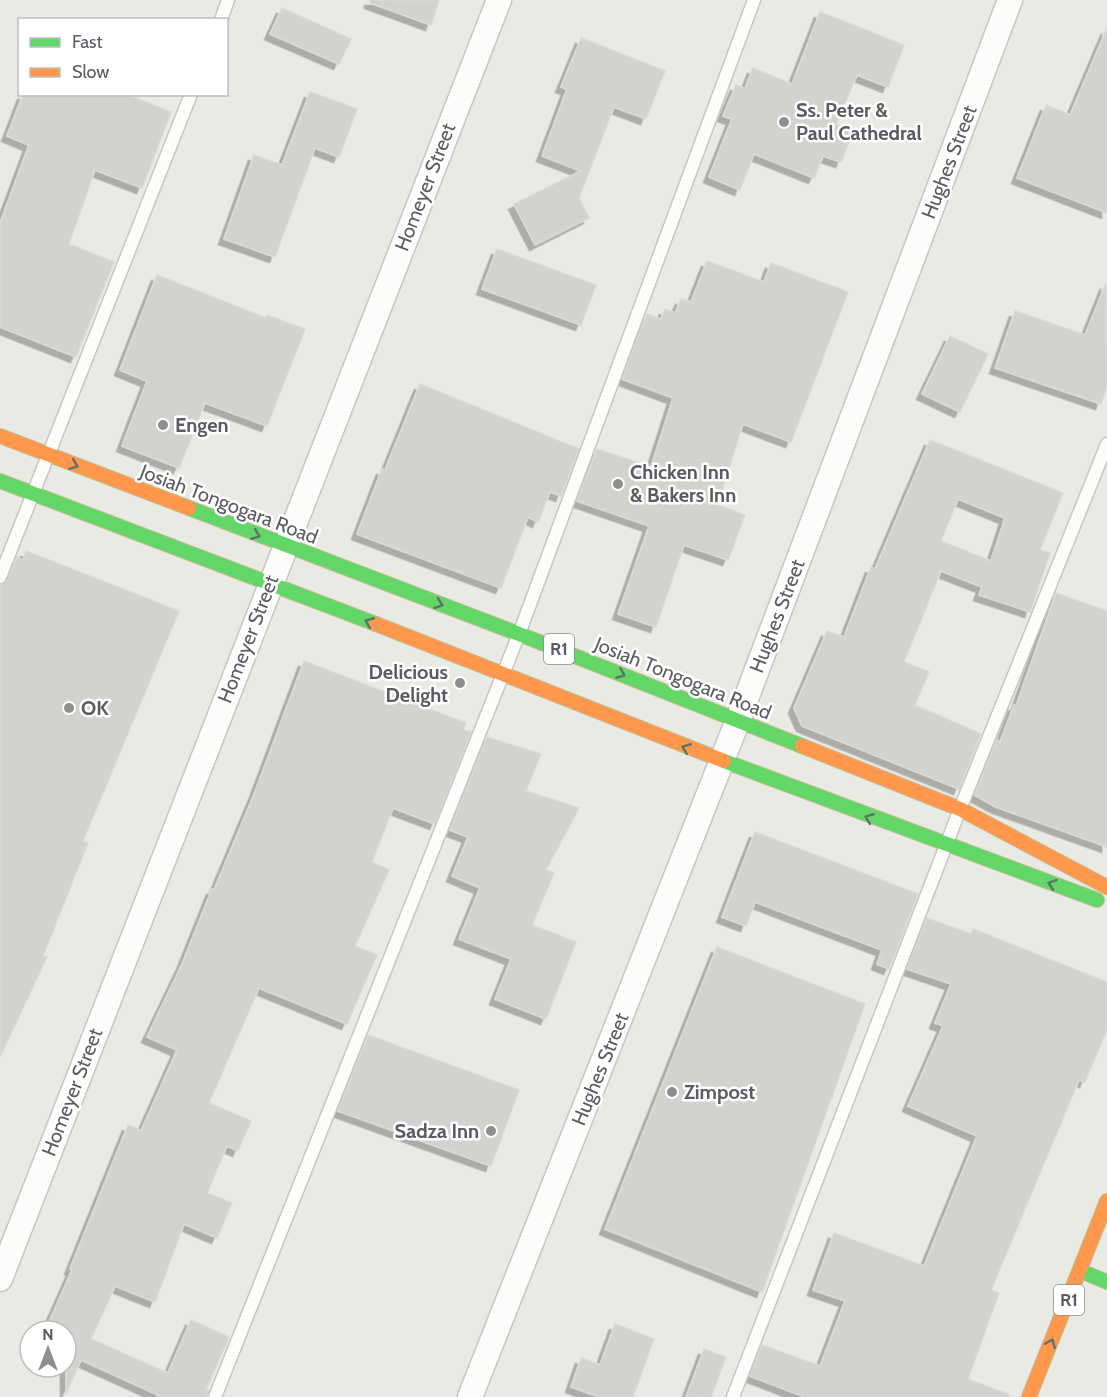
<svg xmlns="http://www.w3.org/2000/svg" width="1107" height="1397" font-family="Cabin,sans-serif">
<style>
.building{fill:#d2d2cf;stroke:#dad9d4;stroke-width:1.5;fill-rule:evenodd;filter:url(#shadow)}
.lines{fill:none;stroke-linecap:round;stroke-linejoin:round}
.lane-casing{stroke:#c6c6c6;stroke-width:15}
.street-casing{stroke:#c6c6c6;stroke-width:27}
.fast-casing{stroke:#c2bd92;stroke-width:16}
.slow-casing{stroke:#c2bd92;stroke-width:16}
.lane{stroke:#fcfcfb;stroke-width:12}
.street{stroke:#fcfcfb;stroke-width:24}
.fast{stroke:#63d668;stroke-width:14}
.slow{stroke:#ff974d;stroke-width:14}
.oneway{stroke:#5c7464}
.poi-dot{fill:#8c8e90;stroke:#fff;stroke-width:2}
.labels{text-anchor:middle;stroke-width:5;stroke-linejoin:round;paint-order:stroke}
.shield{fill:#fff;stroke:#8c8d92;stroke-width:1.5}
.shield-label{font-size:18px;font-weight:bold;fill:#5a5c63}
.poi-label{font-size:20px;font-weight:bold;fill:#5a5c63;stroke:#fff;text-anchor:start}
.street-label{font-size:20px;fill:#5a5c63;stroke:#fff}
</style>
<defs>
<filter id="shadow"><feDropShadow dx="-5.5" dy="5.5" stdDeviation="0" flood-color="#0004"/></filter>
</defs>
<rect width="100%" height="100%" fill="#eaeae5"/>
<g class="building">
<polygon points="370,0 439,0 431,25 370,3"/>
<polygon points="282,8 351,39 339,64 270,34"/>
<polygon points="820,12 904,45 888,87 857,75 836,124 853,132 841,162 823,156 814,178 754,154 740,190 709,177 732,119 723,116 736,85 745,89 753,68 792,84"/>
<polygon points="1107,28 1107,213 1017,178 1046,105 1070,115"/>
<polygon points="581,38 665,71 646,119 614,107 579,198 589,218 535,245 514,204 581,171 542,156 567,89 561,87"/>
<polygon points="310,92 357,109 339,157 315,148 275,257 224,239 254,155 282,165"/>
<polygon points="23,94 126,94 171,112 142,188 95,170 69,244 114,262 76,357 0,327 0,223 29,145 7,136"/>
<polygon points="497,249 596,285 581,325 482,289"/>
<polygon points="707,261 764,282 771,263 848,292 791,442 743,424 717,505 745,515 728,560 684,545 656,627 618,614 649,526 577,501 597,449 651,467 673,398 622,379 647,314 661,319 665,309 675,313 681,299 691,302"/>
<polygon points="157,275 266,318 267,315 305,329 267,426 205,403 179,468 122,446 147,381 120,370"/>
<polygon points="1106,283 1107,386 1101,404 995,368 1015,311 1085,335"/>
<polygon points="950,336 988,354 960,412 922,394"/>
<polygon points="420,384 579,449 561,496 550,492 538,522 528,517 501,588 357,534 382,469 385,470"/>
<path d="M 930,440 L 1063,493 L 1040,550 L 1050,553 L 1030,612 L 979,595 L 982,587 L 941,571 L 904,662 L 929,672 L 915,705 L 981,734 L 959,789 L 802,726 L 794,708 L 827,631 L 844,637 L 871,567 L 875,569 ZM 958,499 L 1005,518 L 991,561 L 941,541 Z"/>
<polygon points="26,551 179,611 83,841 88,843 43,956 47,957 0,1057 0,585 7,581 17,557 23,560"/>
<polygon points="1056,593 1107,611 1107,847 996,807 974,795 997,740 1000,742 1014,705 1016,706"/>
<polygon points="304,661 466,723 463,730 471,732 435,824 393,808 372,862 389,870 355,946 377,955 347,1024 259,988 209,1103 251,1121 238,1151 227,1146 207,1193 232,1203 217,1238 184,1224 155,1302 115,1286 91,1339 168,1373 191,1320 229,1337 206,1390 209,1391 207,1397 157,1397 158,1395 81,1360 66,1394 66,1331 45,1331 72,1270 70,1269 128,1125 141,1131 177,1050 147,1037 182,964 212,889 214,890 255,792"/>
<polygon points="487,737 541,754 526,791 579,808 546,870 554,873 532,925 576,942 546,1019 495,999 511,959 459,939 480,888 452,876 468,837 450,830"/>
<polygon points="755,832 918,894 889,969 877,964 882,950 755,902 746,926 722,917"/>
<polygon points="927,918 971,934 973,929 1107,982 1107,1029 1085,1082 1079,1080 991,1290 999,1293 968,1379 1010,1395 1009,1397 805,1397 750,1376 762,1345 820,1366 845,1301 813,1290 834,1233 924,1266 977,1136 908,1106 943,1026 935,1023 951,984 907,969"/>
<polygon points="717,947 865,1004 762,1292 605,1229"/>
<polygon points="368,1035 519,1090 491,1166 338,1111"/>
<polygon points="615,1324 654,1339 633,1397 599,1397 571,1387 581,1358 600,1365"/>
<polygon points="704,1349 726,1357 711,1397 686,1397"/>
</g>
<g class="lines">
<defs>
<g id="lane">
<polyline points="221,20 228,0"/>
<polyline points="0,577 191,94"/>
<polyline points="215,1397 519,634 754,0"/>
<polyline points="733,1397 960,809 1107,444"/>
</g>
<g id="street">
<polyline points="0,1279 499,0"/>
<polyline points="470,1397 738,720 1010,0"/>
</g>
<g id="fast">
<polyline points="0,481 376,624"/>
<polyline points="189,508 519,634 802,746"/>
<polyline points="724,761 1097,900"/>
<polyline points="1081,1271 1107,1282"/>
</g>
<g id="slow">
<polyline points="0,436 189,508"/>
<polyline points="376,624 724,761"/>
<polyline points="802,746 960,809 1107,887"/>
<polyline points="1029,1397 1107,1201"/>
</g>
</defs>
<use href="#lane" class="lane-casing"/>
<use href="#street" class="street-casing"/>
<use href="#fast" class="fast-casing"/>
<use href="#slow" class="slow-casing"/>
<use href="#lane" class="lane"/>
<use href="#street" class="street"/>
<use href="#fast" class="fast"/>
<use href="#slow" class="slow"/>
</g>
<defs><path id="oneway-chevron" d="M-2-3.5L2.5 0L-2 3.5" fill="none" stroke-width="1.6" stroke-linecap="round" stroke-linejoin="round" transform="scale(1.5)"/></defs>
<g class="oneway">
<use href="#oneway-chevron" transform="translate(74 465) rotate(21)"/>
<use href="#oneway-chevron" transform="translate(256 535) rotate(21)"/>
<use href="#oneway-chevron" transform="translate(439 604) rotate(20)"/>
<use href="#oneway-chevron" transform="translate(369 622) rotate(-158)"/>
<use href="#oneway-chevron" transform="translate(621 674) rotate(22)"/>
<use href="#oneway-chevron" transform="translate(686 748) rotate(-158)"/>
<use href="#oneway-chevron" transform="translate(869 818) rotate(-159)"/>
<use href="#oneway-chevron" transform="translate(1052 884) rotate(-161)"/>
<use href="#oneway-chevron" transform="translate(1051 1343) rotate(-68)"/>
</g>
<g class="poi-dot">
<circle cx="784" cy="122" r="6"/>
<circle cx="163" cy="425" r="6"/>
<circle cx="618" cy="484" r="6"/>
<circle cx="460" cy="683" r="6"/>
<circle cx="69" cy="708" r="6"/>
<circle cx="672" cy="1092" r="6"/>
<circle cx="491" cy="1131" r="6"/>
</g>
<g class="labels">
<g class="shield">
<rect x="544" y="634" width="30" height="30" rx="4.5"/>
<rect x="1054" y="1285" width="30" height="30" rx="4.5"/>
</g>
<g class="shield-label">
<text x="559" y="655">R1</text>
<text x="1069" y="1306">R1</text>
</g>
<g class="poi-label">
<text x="796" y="117">Ss. Peter &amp;<tspan x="796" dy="23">Paul Cathedral</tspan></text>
<text x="175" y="432">Engen</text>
<text x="630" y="479">Chicken Inn<tspan x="630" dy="23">&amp; Bakers Inn</tspan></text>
<text x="448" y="679" text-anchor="end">Delicious<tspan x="448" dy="23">Delight</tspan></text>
<text x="81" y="715">OK</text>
<text x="684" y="1099">Zimpost</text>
<text x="479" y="1138" text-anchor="end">Sadza Inn</text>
</g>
<g class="street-label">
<text transform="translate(949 162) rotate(-69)" y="7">Hughes Street</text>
<text transform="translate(425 187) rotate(-69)" y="7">Homeyer Street</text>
<text transform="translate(229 504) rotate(21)" y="7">Josiah Tongogara Road</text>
<text transform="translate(777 616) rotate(-69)" y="7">Hughes Street</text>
<text transform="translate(248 639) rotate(-69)" y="7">Homeyer Street</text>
<text transform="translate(683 678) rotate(22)" y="7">Josiah Tongogara Road</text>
<text transform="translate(600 1069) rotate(-68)" y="7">Hughes Street</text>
<text transform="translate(72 1092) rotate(-69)" y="7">Homeyer Street</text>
</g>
</g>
<rect x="18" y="18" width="210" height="78" fill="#ffffff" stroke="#bdbec1" stroke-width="1.5"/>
<rect x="30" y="38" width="30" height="9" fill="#63d668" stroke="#bdbec1" stroke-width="1.5"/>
<text x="72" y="48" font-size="18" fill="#5a5c63">Fast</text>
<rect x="30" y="68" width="30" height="9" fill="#ff974d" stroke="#bdbec1" stroke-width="1.5"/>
<text x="72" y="78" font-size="18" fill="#5a5c63">Slow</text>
<g transform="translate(48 1349)"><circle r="28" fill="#ffffff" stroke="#bdbec1" stroke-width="1.5"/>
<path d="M0-4.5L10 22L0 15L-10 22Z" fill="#8c8e90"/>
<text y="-9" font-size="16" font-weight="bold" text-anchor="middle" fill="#5a5c63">N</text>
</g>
</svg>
